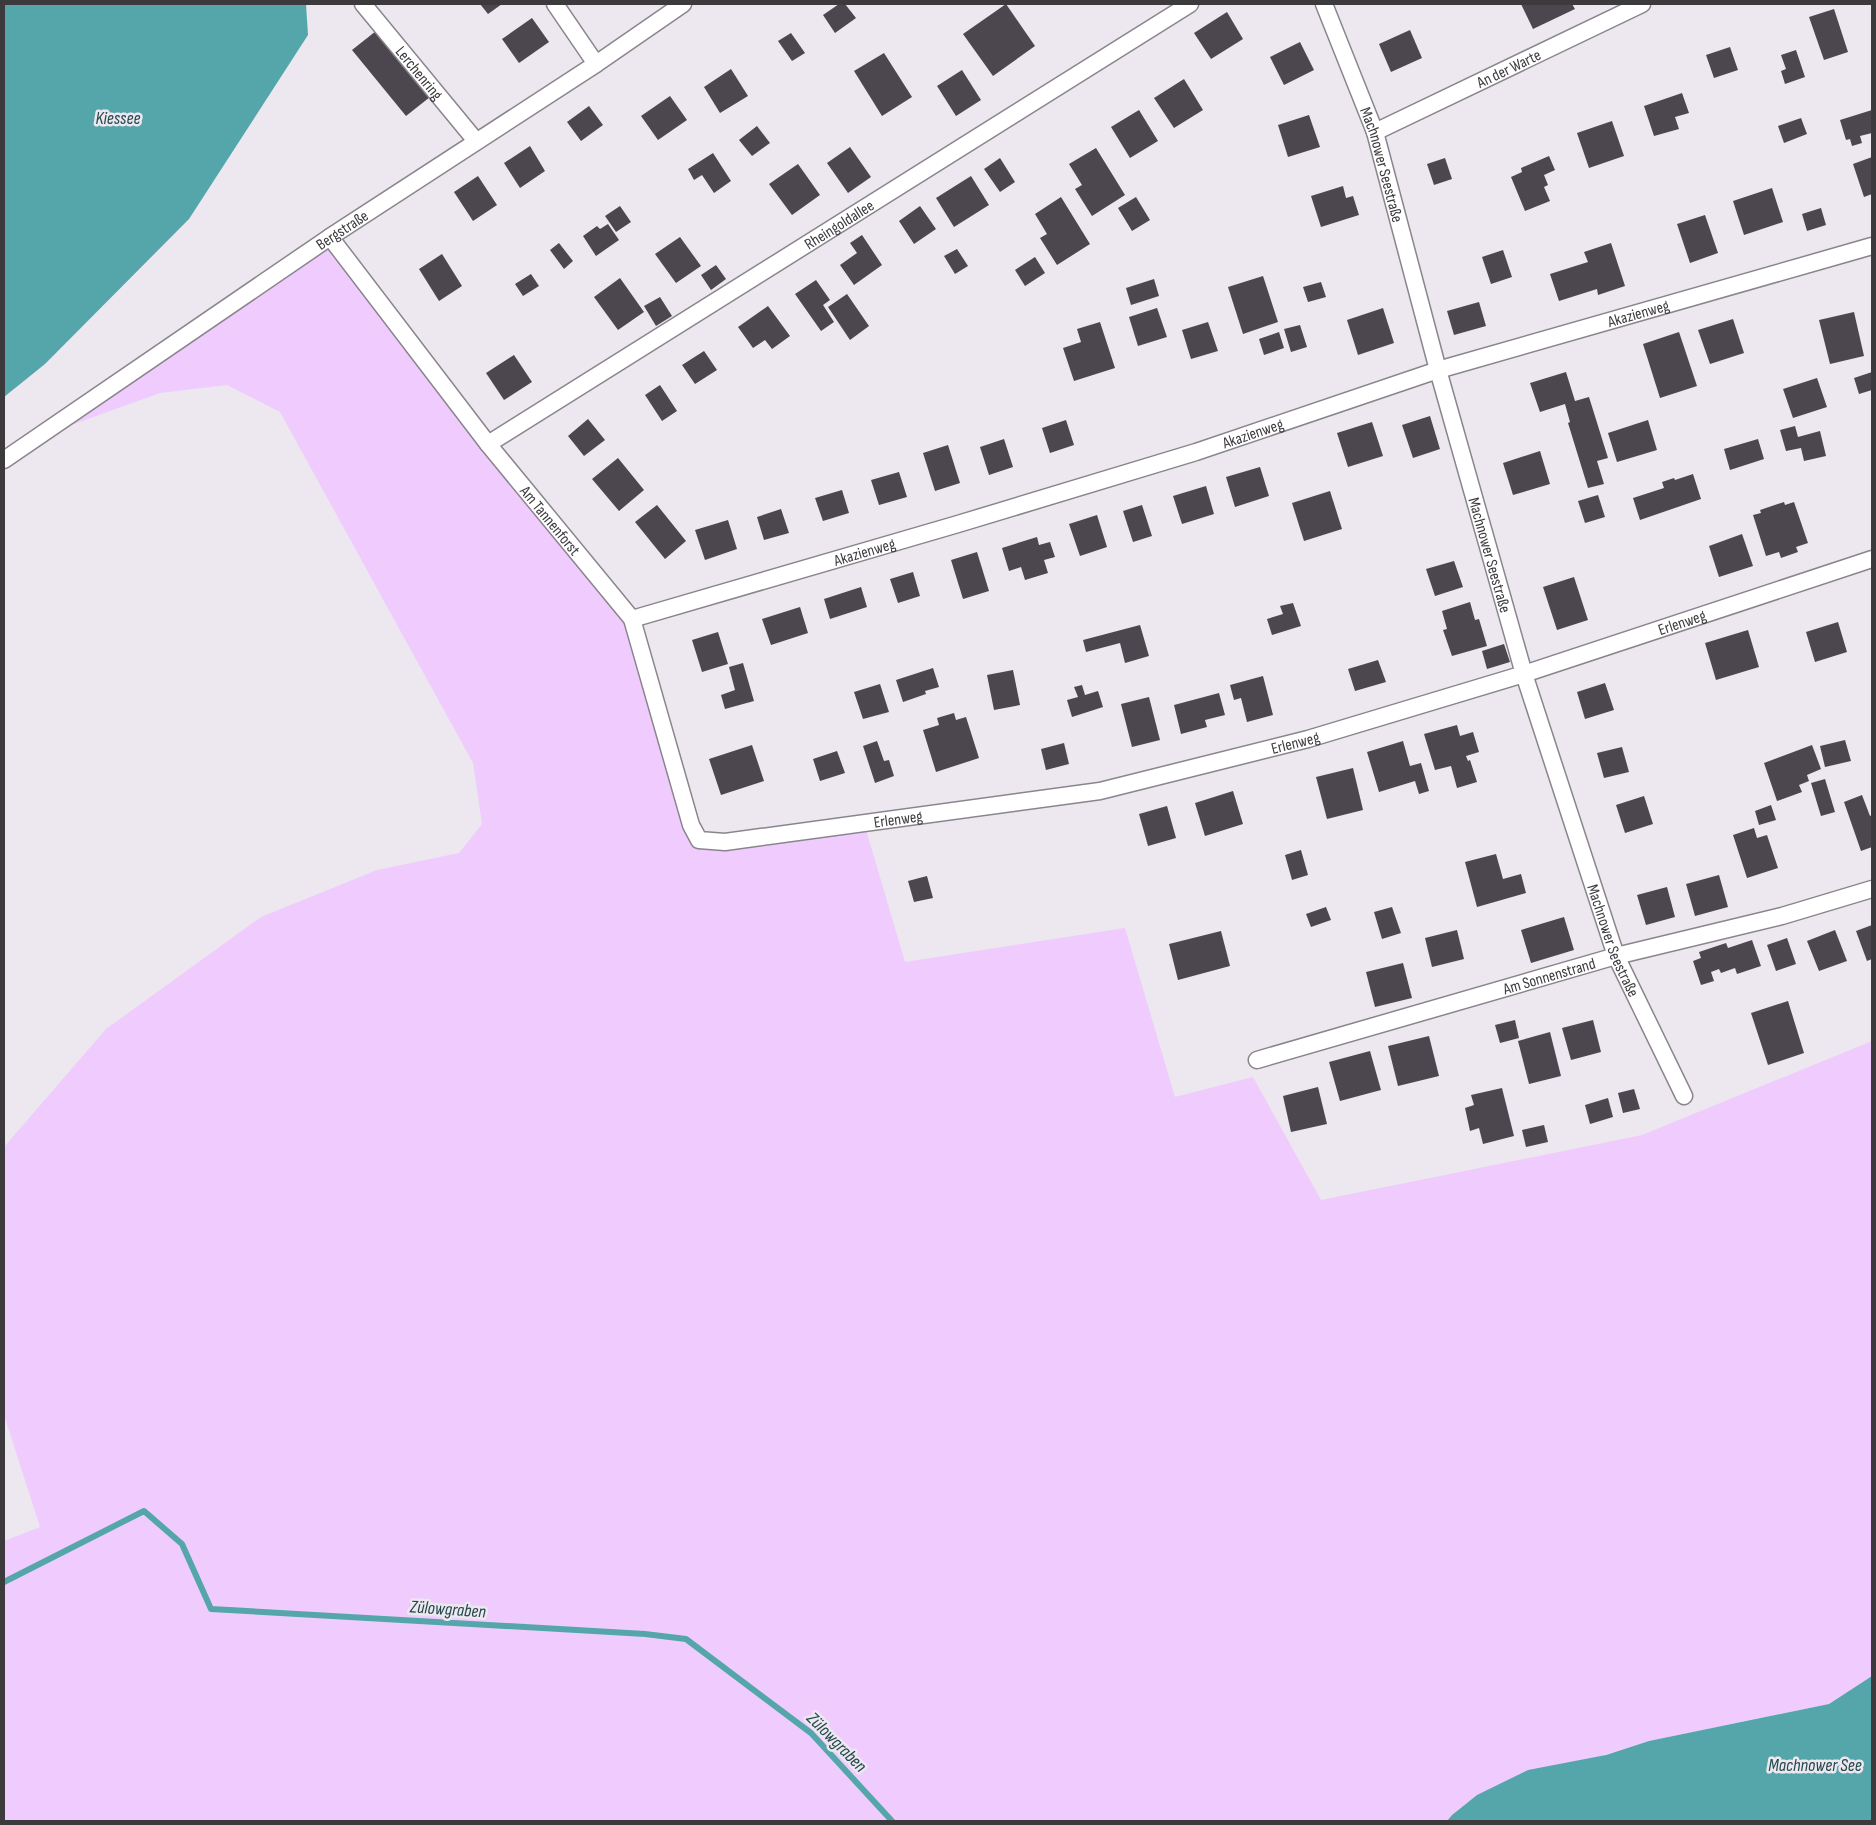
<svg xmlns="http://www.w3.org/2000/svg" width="1876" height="1825" font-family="'Sofia Sans Condensed',sans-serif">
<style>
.green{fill:#efccfd}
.water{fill:#54a6ab}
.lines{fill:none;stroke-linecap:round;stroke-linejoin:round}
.stream{stroke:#54a6ab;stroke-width:6}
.building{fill:#4c474e}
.minor-casing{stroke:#8a858d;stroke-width:19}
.minor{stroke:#fff;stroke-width:16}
.labels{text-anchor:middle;stroke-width:5;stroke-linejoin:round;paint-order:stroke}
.street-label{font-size:16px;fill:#3c3a3d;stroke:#ede7f0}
.water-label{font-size:18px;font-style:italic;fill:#22484b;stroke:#ede7f0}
</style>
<rect width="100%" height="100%" fill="#ede7f0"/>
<polygon class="green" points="330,237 632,619 699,840 864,823 905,962 1125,928 1175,1097 1253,1077 1321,1200 1642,1135 1872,1041 1872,1676 1829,1704 1649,1741 1477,1795 1452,1815 1447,1821 4,1821 4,1541 40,1527 4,1415 4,1147 106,1029 261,917 377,870 459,853 482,824 473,763 280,412 227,385 160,393 38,437"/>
<g class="water">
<polygon points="4,4 306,4 308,35 189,219 45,364 4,397"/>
<polygon points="1872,1676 1872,1821 1447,1821 1452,1815 1477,1795 1528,1770 1606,1755 1649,1741 1829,1704"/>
</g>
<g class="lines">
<polyline class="stream" points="4,1582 144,1511 182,1544 211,1609 645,1634 686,1639 811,1733 892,1821"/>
</g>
<g class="building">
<polygon points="480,4 502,4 488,14"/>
<polygon points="839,4 845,4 856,18 835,33 823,15"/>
<polygon points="1006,4 1035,46 993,76 963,34"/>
<polygon points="1521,4 1572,4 1575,9 1533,29"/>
<polygon points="1834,9 1848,52 1824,60 1809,17"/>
<polygon points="1227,12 1243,39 1211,59 1194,33"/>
<polygon points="532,18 549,42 519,63 502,39"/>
<polygon points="1410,30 1422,58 1391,72 1379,44"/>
<polygon points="376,31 430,97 406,116 352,50"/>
<polygon points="791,33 805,53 792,61 778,41"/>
<polygon points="1300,42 1314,70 1284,85 1270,57"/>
<polygon points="1730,47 1738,70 1714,78 1706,55"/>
<polygon points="1796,50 1805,77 1785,84 1781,71 1786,69 1781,55"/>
<polygon points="884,53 912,97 882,116 854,71"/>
<polygon points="731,69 748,96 720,113 704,87"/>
<polygon points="962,70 981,100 956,116 937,86"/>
<polygon points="1184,79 1203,110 1174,128 1154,98"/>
<polygon points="1682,93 1689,113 1675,117 1679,129 1654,136 1644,106"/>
<polygon points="670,96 687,120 658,140 641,116"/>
<polygon points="589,106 603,125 581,141 567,122"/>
<polygon points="1139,110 1158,141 1130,158 1111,127"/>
<polygon points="1872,110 1872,133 1860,136 1862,143 1852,146 1850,139 1846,140 1840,120"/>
<polygon points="1309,115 1320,147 1288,157 1278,125"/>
<polygon points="1801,118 1807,134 1784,143 1778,126"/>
<polygon points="1612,121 1624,156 1589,168 1577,133"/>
<polygon points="757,126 770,143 752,156 739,140"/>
<polygon points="530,146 545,171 520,188 504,163"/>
<polygon points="850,147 871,177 848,193 827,163"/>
<polygon points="1096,148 1125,195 1092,216 1075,189 1082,185 1069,164"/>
<polygon points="713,153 731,181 714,193 702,175 694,180 688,169"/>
<polygon points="1549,156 1555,170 1544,175 1548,185 1544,187 1550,201 1525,211 1511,177 1522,172 1521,168"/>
<polygon points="1872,157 1872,194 1864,197 1853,164"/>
<polygon points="1000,158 1015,182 1000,192 984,169"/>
<polygon points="1445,158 1452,179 1434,185 1427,164"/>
<polygon points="798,164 820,195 792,215 769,184"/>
<polygon points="478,176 497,205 473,221 454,192"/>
<polygon points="971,176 989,205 954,227 936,198"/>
<polygon points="1343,186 1346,198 1353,196 1359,215 1321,227 1311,196"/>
<polygon points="1772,188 1783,222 1744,235 1733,201"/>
<polygon points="1061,197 1090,244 1057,265 1040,238 1047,234 1035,214"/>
<polygon points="1136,197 1150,220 1132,231 1118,208"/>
<polygon points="620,206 631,222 616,232 605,216"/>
<polygon points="920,206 936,229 914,244 899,221"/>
<polygon points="1821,208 1826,225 1807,231 1802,214"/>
<polygon points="1705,215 1718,253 1690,263 1677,224"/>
<polygon points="608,224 619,240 596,256 583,236 597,226 600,229"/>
<polygon points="862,235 882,265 854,285 840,265 857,253 850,243"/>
<polygon points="680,237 701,266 676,283 655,254"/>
<polygon points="559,243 573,261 564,269 550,250"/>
<polygon points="1611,243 1625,286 1598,295 1597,289 1559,301 1550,274 1588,262 1584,252"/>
<polygon points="957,249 968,266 955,274 944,256"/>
<polygon points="1503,250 1512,277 1491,284 1482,257"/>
<polygon points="442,254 462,286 439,301 419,269"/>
<polygon points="1035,257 1045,273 1025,286 1015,270"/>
<polygon points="716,265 726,279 711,290 701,275"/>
<polygon points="531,274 539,286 523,296 515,284"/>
<polygon points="1263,276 1278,322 1243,334 1228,287"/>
<polygon points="620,278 644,312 618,330 594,297"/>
<polygon points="1154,279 1159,296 1131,305 1126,288"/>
<polygon points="816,280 830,300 823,305 834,322 821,331 795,294"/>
<polygon points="1321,282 1326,297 1308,302 1303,287"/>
<polygon points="847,294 869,326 850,340 828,307"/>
<polygon points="660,297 672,316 656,326 644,306"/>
<polygon points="1479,302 1486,326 1454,335 1447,311"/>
<polygon points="768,306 790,336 772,349 765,340 753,348 738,327"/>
<polygon points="1157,308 1167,337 1138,346 1129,317"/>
<polygon points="1383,308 1394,343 1358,355 1347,320"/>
<polygon points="1854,312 1864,356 1830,364 1819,320"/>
<polygon points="1733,319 1744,353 1710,364 1698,330"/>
<polygon points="1100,322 1115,368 1074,381 1063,348 1081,342 1077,329"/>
<polygon points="1208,322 1218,351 1191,359 1182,330"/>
<polygon points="1300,325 1307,347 1291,352 1284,329"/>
<polygon points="1279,332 1284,348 1264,355 1259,339"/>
<polygon points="1679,332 1697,386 1660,398 1643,344"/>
<polygon points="704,351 717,370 695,384 682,365"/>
<polygon points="514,355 532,382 504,400 486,373"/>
<polygon points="1566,372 1575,401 1589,397 1608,458 1597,461 1604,484 1588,488 1568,423 1570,422 1565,404 1540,412 1530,383"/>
<polygon points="1872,372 1872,390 1859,394 1854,378"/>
<polygon points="1817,378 1827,407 1793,418 1783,389"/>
<polygon points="660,385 677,411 662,421 645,395"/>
<polygon points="1430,416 1440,449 1413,458 1402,425"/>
<polygon points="588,419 605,440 584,456 568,436"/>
<polygon points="1066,420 1074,445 1050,453 1042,428"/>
<polygon points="1648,420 1657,450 1617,462 1608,433"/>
<polygon points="1372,422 1383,456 1348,467 1337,433"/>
<polygon points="1795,426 1798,437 1820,431 1826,456 1804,461 1801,448 1786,451 1780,430"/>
<polygon points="1004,439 1013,467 989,475 980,447"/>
<polygon points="1758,439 1764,459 1730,470 1724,449"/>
<polygon points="948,445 960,483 935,491 923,453"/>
<polygon points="1540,451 1550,484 1513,495 1503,463"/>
<polygon points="618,458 644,490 619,511 592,479"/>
<polygon points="1260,467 1269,496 1235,507 1226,477"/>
<polygon points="899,472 907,497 879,505 871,480"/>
<polygon points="1693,474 1701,499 1640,520 1633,498 1664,488 1662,482 1674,478 1675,480"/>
<polygon points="1206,486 1214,514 1182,524 1173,496"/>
<polygon points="842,490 849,513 823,521 815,498"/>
<polygon points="1330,491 1342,529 1304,541 1292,503"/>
<polygon points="1598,495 1605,517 1585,523 1578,501"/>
<polygon points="1784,502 1785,505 1794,502 1808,543 1796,547 1798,552 1781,558 1779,552 1766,556 1753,515 1761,513 1760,510"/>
<polygon points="657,505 686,541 665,559 635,522"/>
<polygon points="1142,505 1152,536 1133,542 1123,511"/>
<polygon points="781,509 789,533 764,540 757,517"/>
<polygon points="1097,515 1107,547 1080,556 1069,524"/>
<polygon points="728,520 737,549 705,560 695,530"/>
<polygon points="1742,534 1753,566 1719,577 1709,546"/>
<polygon points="1037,537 1039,545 1050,542 1055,557 1044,560 1048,573 1025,580 1021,567 1009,571 1002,548"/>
<polygon points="977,552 989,591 963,599 951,560"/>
<polygon points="1454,561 1463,587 1435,596 1426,569"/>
<polygon points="913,572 920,596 898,603 890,579"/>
<polygon points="1574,577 1588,620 1557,630 1543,587"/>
<polygon points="861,587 867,607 830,619 824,599"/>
<polygon points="1470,602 1475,620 1479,619 1487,646 1452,656 1443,630 1447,629 1442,611"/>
<polygon points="1293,603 1301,626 1272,635 1267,619 1283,614 1280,606"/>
<polygon points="800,607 808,633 771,645 762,619"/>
<polygon points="1838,622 1847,652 1815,662 1806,632"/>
<polygon points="1140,625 1149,656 1125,663 1120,643 1086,652 1083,640"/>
<polygon points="1748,630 1759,667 1716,680 1705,643"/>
<polygon points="718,632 728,664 702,672 692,640"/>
<polygon points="1504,644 1510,662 1487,669 1482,651"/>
<polygon points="1378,660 1386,682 1355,691 1348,669"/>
<polygon points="743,663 754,701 725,709 721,695 735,690 729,667"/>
<polygon points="933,668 939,687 925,691 926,694 903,702 896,680"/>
<polygon points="1013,670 1020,705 994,710 987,675"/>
<polygon points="1263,676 1273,715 1247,722 1241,698 1234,700 1230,685"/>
<polygon points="1605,683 1614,710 1585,719 1577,692"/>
<polygon points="880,684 889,712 863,719 854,692"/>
<polygon points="1082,685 1085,695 1098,691 1103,707 1072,717 1067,700 1078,697 1074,687"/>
<polygon points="1219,693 1225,715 1205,720 1207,727 1181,734 1174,705"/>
<polygon points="1149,697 1160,740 1132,747 1121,704"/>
<polygon points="954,713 956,720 966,717 979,758 936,772 923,730 939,725 937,718"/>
<polygon points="1457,725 1460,736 1473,732 1479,752 1466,756 1468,761 1470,760 1477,782 1457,788 1451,766 1435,770 1424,734"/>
<polygon points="1845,740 1851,761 1825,767 1820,746"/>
<polygon points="877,741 884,761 889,760 894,776 875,783 863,746"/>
<polygon points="1403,741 1410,766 1421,763 1429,791 1419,794 1415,781 1379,792 1367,752"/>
<polygon points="1064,743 1069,764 1046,770 1041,749"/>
<polygon points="752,745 764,781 721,795 709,759"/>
<polygon points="1812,745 1821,769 1807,775 1809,781 1799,785 1802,792 1777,801 1764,763"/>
<polygon points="1622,747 1629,772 1604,778 1597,753"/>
<polygon points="837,751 845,773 820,781 813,759"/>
<polygon points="1353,768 1363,810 1327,819 1316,777"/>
<polygon points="1825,779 1835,812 1821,816 1811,783"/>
<polygon points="1233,791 1243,824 1205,836 1195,803"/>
<polygon points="1862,795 1870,816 1872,815 1872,847 1861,851 1844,802"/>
<polygon points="1644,796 1653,824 1625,833 1616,805"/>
<polygon points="1771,805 1776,820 1759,825 1755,811"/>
<polygon points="1167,806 1176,838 1148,846 1139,814"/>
<polygon points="1754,828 1757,838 1767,835 1778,868 1747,878 1733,835"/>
<polygon points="1301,850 1308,875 1292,880 1285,855"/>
<polygon points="1496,854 1503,879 1521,874 1526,893 1477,907 1465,862"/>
<polygon points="1719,875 1728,907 1695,916 1686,884"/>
<polygon points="927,876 933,898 914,902 908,881"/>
<polygon points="1667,887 1675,917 1646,925 1637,895"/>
<polygon points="1326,907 1331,920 1311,927 1306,914"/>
<polygon points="1392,907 1401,933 1382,939 1374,912"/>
<polygon points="1564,917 1574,950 1531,963 1521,930"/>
<polygon points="1872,925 1872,959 1867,961 1856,931"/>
<polygon points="1457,930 1464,959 1432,967 1425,938"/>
<polygon points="1835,930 1847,961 1819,971 1807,941"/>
<polygon points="1221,931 1230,966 1178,980 1169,944"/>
<polygon points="1787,938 1796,964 1776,971 1767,945"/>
<polygon points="1752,940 1761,966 1737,974 1735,968 1721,973 1719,969 1711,972 1714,981 1701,985 1693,961 1701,958 1699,952 1726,943 1728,948"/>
<polygon points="1403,963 1412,998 1375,1007 1366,972"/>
<polygon points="1788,1001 1804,1053 1768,1065 1751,1013"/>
<polygon points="1515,1020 1519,1038 1500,1043 1495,1025"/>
<polygon points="1593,1020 1601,1052 1571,1060 1562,1028"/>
<polygon points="1550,1032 1561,1076 1529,1084 1518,1041"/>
<polygon points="1429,1036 1439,1076 1398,1086 1388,1046"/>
<polygon points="1370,1051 1381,1090 1340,1101 1329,1062"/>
<polygon points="1318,1087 1327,1124 1291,1132 1283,1096"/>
<polygon points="1502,1088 1514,1136 1483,1144 1479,1128 1470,1131 1465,1108 1474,1105 1471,1095"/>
<polygon points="1634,1089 1640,1109 1623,1113 1618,1093"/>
<polygon points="1608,1098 1613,1117 1590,1124 1585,1105"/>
<polygon points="1544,1125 1548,1142 1526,1147 1522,1130"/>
</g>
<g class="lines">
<defs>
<g id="minor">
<path id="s1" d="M 363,4 L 476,141"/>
<polyline points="555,4 596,64"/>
<path id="s2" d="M 1324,4 L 1375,132 L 1438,370 L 1524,674 L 1616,956 L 1684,1096"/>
<path id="s3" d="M 1375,132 L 1642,4"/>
<path id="s4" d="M 330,237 L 488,444 L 632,619 L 691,825 L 699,840 L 725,842 L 1100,791 L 1308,739 L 1524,674 L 1872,559"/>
<path id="s5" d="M 488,444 L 1190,4"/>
<path id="s6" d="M 4,460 L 330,237 L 596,64 L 683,4"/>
<path id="s7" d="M 632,619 L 958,524 L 1196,452 L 1438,370 L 1872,246"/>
<path id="s8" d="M 1257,1060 L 1616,956 L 1782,916 L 1872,889"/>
</g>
</defs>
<use href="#minor" class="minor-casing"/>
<use href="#minor" class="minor"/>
</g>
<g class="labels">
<g class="street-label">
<text dy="6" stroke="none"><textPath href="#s3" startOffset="148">An der Warte</textPath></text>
<text dy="6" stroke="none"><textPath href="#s1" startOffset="89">Lerchenring</textPath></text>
<text dy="6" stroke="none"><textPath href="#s2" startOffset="171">Machnower Seestraße</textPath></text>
<text dy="6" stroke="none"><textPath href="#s5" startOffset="414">Rheingoldallee</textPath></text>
<text dy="6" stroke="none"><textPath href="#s6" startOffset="409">Bergstraße</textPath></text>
<text dy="6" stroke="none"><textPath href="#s7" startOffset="1052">Akazienweg</textPath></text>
<text dy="6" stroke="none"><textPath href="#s7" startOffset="648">Akazienweg</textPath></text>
<text dy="6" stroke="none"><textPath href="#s4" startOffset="359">Am Tannenforst</textPath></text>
<text dy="6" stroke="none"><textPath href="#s7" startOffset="242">Akazienweg</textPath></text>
<text dy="6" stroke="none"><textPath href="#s2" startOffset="576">Machnower Seestraße</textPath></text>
<text dy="6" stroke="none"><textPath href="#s4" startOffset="1729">Erlenweg</textPath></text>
<text dy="6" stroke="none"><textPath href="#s4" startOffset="1324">Erlenweg</textPath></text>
<text dy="6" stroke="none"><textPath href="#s4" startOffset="919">Erlenweg</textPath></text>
<text dy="6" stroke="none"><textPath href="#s2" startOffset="981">Machnower Seestraße</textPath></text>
<text dy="6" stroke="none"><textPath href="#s8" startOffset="304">Am Sonnenstrand</textPath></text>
</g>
<g class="water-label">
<text x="118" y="124">Kiessee</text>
<text transform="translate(448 1609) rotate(4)" y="6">Zülowgraben</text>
<text transform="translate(837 1742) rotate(45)" y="6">Zülowgraben</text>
<text x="1815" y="1771">Machnower See</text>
</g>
</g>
<rect width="1876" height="1825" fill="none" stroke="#3c3a3d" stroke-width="10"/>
</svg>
